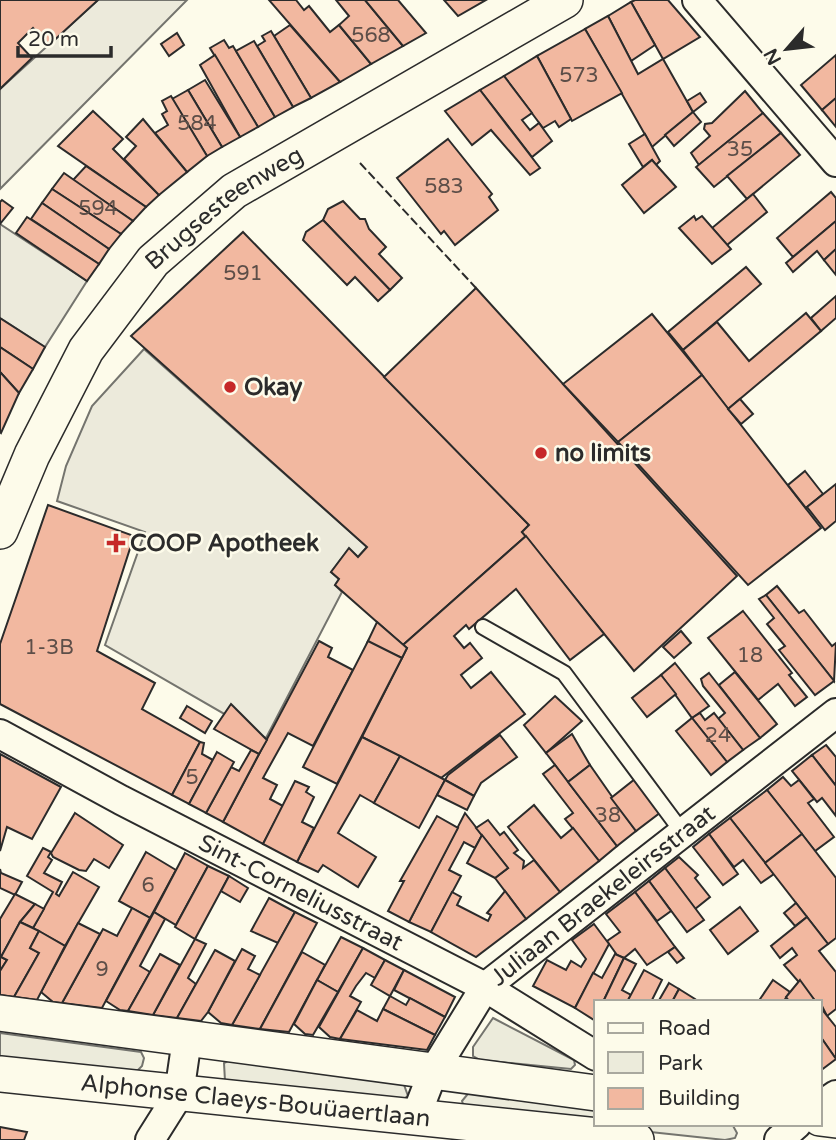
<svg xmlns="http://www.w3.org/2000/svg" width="836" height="1140" font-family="'Varela Round',sans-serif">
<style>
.green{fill:#ecebdb;stroke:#74746e;stroke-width:2}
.parking{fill:#eceadb;stroke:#74746e;stroke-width:2}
.building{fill:#f2b8a0;stroke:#2b2b2b;stroke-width:2}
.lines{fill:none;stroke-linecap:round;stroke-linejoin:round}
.service-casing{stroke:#2b2b2b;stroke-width:18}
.minor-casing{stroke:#2b2b2b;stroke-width:32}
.tertiary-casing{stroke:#2b2b2b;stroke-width:38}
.service{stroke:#fdfbea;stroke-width:14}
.minor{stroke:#fdfbea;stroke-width:28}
.tertiary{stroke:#fdfbea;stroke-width:35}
.fence{stroke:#2b2b2b;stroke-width:2;stroke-dasharray:9 3.5;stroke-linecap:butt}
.poi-dot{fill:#c62828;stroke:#fdfbea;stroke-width:2.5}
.labels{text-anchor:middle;stroke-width:5;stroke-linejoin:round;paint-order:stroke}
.number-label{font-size:21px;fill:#5d4e48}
.street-label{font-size:24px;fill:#2b2b2b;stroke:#fdfbea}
.poi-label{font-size:24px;font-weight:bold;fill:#2b2b2b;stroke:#fdfbea;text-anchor:start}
</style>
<rect width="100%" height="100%" fill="#fdfbea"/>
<g class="green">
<polygon points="493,1018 574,1060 575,1065 571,1069 480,1060 473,1056 473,1047"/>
<polygon points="0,1033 141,1052 144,1058 142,1066 135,1073 0,1060"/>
<polygon points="232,1059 403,1082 408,1096 400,1101 225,1081 224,1063"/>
<polygon points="471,1090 596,1106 596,1124 732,1124 737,1133 735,1138 725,1140 483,1114 465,1110 462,1101"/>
</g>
<g class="parking">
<polygon points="98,0 187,0 0,189 0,89"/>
<polygon points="0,224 87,281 45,347 0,318"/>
<polygon points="144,349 367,547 358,557 349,549 331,572 339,579 335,585 342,592 266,738 105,645 145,532 57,501 66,466 92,406"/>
</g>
<g class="building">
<polygon points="0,0 98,0 49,45 33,28 18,43 32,58 0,89"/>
<polygon points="269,0 296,0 304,10 309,6 330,32 339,25 371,64 340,82"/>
<polygon points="336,0 365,0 403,46 371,64 339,25 349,16"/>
<polygon points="365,0 398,0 426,33 403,46"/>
<polygon points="444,0 486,0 458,16"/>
<polygon points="635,0 668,0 700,37 663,59 631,2"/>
<polygon points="631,2 655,45 631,61 608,16"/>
<polygon points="608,16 638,74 663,59 693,112 652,147 585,29"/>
<polygon points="290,25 340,82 311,98 274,36"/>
<polygon points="585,29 622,93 572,121 537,56"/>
<polygon points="271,31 311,98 293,107 257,46 265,41 262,36"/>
<polygon points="177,33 184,45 169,56 161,44"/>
<polygon points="224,40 229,48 233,46 275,117 258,127 210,48"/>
<polygon points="254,41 293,107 275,117 236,51"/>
<polygon points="215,55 258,127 240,137 200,65"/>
<polygon points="836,55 836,98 822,110 801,85"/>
<polygon points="537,56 571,119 559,127 555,121 543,128 504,76"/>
<polygon points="504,76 532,113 522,120 530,130 539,123 552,141 532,157 480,90"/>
<polygon points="205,80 240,137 222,147 188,90"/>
<polygon points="188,90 222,147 207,156 172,99"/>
<polygon points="480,90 540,168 530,175 491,130 472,145 445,111"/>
<polygon points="745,91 763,113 699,165 691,153 710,136 704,129 705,124 712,123"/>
<polygon points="700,93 706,102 693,112 687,101"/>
<polygon points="171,96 207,156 187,172 155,133 168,125 162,114 167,111 162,101"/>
<polygon points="836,98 836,127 822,110"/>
<polygon points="93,111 123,139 113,149 159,195 146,207 58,146"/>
<polygon points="693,112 701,122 674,146 665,135"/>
<polygon points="763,113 781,133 714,187 696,167"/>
<polygon points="143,119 187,172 159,195 124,159 136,146 126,137"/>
<polygon points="781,133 800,155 747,199 727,176"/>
<polygon points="645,134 660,161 656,165 652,160 643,167 629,144"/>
<polygon points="448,139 492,194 489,197 498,210 455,245 444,231 441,234 397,178"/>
<polygon points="652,160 676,187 644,213 622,185"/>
<polygon points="86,166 146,207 133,221 73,180"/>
<polygon points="64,173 97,196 133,221 121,234 52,189"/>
<polygon points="52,189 121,234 109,249 42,203"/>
<polygon points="831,192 836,198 836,221 793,257 777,238"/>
<polygon points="753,194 767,212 727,245 712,228"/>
<polygon points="2,200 13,208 0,224 0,202"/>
<polygon points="343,201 360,219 365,219 369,229 386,247 379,254 402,278 390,290 323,220 328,209"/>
<polygon points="42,203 109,249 99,264 31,219"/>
<polygon points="694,216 696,220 702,216 731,249 712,264 679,228"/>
<polygon points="27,217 99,264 87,281 16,233"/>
<polygon points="323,220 390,290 378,301 355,277 347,285 303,240 306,232"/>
<polygon points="836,221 836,249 824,260 817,251 793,272 786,263"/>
<polygon points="243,232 529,525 522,532 526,536 403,645 335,585 339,579 331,572 349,548 358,557 367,547 131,336"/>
<polygon points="836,249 836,275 824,260"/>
<polygon points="746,267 761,284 683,350 668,332"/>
<polygon points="476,288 737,576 634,671 522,532 529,525 384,377"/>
<polygon points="836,296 836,318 821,331 811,318"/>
<polygon points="806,313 821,331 728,409 683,350 717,322 749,361"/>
<polygon points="652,314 702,375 618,442 563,384"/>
<polygon points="0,318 45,347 33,369 0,347"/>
<polygon points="0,347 33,369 19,393 0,372"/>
<polygon points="0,372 19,393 1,433 0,432"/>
<polygon points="702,375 821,528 748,585 618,442"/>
<polygon points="740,399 753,414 741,424 728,409"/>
<polygon points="805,471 823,494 806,508 788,485"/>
<polygon points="836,484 836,521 825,530 807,507"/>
<polygon points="48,505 134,536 97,651 155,683 142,709 200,742 172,795 0,704 0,644"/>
<polygon points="526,536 604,634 570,660 516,589 469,629 466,625 454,636 464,648 470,643 482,658 461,675 471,688 491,672 525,714 441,778 362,737 407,648 403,645"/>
<polygon points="777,586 799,613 804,610 832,646 836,643 834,681 766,595"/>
<polygon points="766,595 834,681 815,695 779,650 785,646 767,624 774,618 759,599"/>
<polygon points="743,611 792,673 789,675 807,697 795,706 778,684 758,700 708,638"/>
<polygon points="377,622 407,648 402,658 367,643"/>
<polygon points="681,631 691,643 674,658 663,647"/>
<polygon points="319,641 332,648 328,657 353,670 313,746 288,733 263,778 277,785 270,799 283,806 263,844 223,822"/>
<polygon points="368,641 402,658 337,784 303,767"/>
<polygon points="675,663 709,706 692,718 661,675"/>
<polygon points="735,672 777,724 760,738 719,685"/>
<polygon points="709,673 760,738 743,750 718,719 725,713 703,686 701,679"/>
<polygon points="661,675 676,694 647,717 632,698"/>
<polygon points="555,696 582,721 546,753 524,725"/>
<polygon points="231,704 267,740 259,754 214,729"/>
<polygon points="187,706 212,721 205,733 180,718"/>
<polygon points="700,713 705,720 714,713 743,750 727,762 692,718"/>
<polygon points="692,718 727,762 711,775 676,731"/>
<polygon points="572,734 590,765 568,782 546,753"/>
<polygon points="500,735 517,757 481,783 474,796 445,780 448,775"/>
<polygon points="362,737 400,756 374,803 360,795 338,833 376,857 358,887 323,865 318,872 297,862"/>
<polygon points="200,742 204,743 202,754 213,760 189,804 172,795"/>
<polygon points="826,745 836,757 836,786 812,755"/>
<polygon points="251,750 259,754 223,822 206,813 231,767 239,771"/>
<polygon points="217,752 234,762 206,813 189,804"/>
<polygon points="0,754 61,787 32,839 7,827 0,851"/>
<polygon points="812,755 836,786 836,816 822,798 817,802 792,771"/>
<polygon points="400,756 445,780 419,828 374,803"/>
<polygon points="555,765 617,846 599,861 565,819 573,813 543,774"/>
<polygon points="590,765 636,831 617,846 568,782"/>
<polygon points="783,777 791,786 799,780 814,799 808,803 834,837 815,851 767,790"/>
<polygon points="635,779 661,812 636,831 611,798"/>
<polygon points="445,780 474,796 467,810 437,795"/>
<polygon points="295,781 309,787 306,792 314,797 302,822 314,828 297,862 263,844"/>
<polygon points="767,790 802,834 765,863 730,818"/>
<polygon points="534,805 561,838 573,828 599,861 560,892 508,827"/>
<polygon points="75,813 123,845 109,868 94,859 86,871 79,870 53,857 51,853"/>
<polygon points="465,813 482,835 475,848 464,842 449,870 461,876 431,932 409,922"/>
<polygon points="437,816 458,828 409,922 388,911 404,881 400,881"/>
<polygon points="730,818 774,874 761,883 743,860 734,867 709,834"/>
<polygon points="488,820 500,835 504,832 518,850 514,853 524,861 523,868 534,860 560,892 526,919 495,878 508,868 476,828"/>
<polygon points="709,834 738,874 723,885 693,847"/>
<polygon points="802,834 836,878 836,938 828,944 765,863"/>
<polygon points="482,835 508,868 495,878 467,863"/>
<polygon points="43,848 51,852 48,857 52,860 44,873 62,882 56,894 59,896 73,872 99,887 65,946 33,928 53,892 27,876"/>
<polygon points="146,852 176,870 150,918 119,901"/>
<polygon points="185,853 208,866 176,925 154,912"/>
<polygon points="679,857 698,875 695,878 710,897 695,909 665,868"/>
<polygon points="208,866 229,876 195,939 175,927"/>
<polygon points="665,868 704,920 687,932 649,881"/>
<polygon points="0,869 1,873 22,882 15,895 0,888"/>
<polygon points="229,876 248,888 240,902 221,891"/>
<polygon points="649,881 671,911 657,921 635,892"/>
<polygon points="505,891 526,919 476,957 431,932 452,892 461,897 457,905 488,921 491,915 487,913"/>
<polygon points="635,892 675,947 647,965 635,949 624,958 617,955 607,941 620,932 606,914"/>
<polygon points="15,894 35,904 20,922 1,957 7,960 0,971 0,919"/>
<polygon points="269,898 295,912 278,943 251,931"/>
<polygon points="796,903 807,917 795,926 784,913"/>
<polygon points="35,904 44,909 33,928 20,922"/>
<polygon points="740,907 758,931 728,954 710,930"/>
<polygon points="132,908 150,918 102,1008 62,1003 103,929 117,936"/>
<polygon points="154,912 165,919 140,966 150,972 128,1011 120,1010 106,1001"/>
<polygon points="295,912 317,923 260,1029 232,1025"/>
<polygon points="807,917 828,944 819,951 836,972 836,1009 827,1016 820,1002 816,1002 784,965 797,955 792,948 780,958 771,946"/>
<polygon points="20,922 39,931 30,948 39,953 14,997 0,995 0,971 7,960 1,957"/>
<polygon points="78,923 100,934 62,1003 53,1002 41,992"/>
<polygon points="594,924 609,944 575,1008 533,986 547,960 566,970 571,961 581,967 586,959 572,940"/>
<polygon points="39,931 65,946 37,1000 14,997 39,953 30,948"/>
<polygon points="341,937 363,948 338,992 317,980"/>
<polygon points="195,939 206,944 188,978 196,984 177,1018 153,1015"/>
<polygon points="675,947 684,958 677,963 668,952"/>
<polygon points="363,948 385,960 375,978 366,973 356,986 350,996 361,1002 340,1039 330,1037 319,1027"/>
<polygon points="242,949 255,956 248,969 260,975 232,1025 221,1023 208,1012"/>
<polygon points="215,950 235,961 208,1012 201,1021 177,1018"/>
<polygon points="302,952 325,965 289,1032 260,1029"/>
<polygon points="160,954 180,965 153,1015 128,1011"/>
<polygon points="615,954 624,958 603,1002 596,1002 594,1020 575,1008 593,973 602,978"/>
<polygon points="624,958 636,964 622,990 631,995 627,1002 603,1002"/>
<polygon points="385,960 404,970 390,996 371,985"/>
<polygon points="404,970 455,997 445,1017 394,990"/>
<polygon points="644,970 662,980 651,1002 627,1002"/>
<polygon points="317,980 338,992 313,1035 305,1034 294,1024"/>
<polygon points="773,980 790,992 783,1002 758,1002"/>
<polygon points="800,980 816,1002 790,1002 786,997"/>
<polygon points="669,983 679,989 672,1002 658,1002"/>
<polygon points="679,989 695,999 693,1002 672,1002"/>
<polygon points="390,996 406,1005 410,998 445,1017 435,1035 383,1009"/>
<polygon points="820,1007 836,1027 836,1059 820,1036"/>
<polygon points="383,1009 435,1035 427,1050 340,1039 357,1010 377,1021"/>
<polygon points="820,1036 836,1059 820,1071"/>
<polygon points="0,1127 27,1132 24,1140 0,1140"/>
</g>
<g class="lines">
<defs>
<polyline id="service" points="483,627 564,673 683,833"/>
<g id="minor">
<polyline points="697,0 836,162"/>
<path id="s1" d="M 0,734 L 121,800 L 485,987 L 596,1056"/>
<polyline points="820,1106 836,1095"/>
<path id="s2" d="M 416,1116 L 433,1072 L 485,987 L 836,713"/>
<polyline points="150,1140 179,1094 187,1039"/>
<polyline points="779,1140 797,1124"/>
</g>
<g id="tertiary">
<path id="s3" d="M 0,531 L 32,455 L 86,350 L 153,261 L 234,191 L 565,0"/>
<polyline points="0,1013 596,1093"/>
<path id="s4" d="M 0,1074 L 636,1140"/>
<polyline points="820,1118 836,1120"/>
</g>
</defs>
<use href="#service" class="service-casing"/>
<use href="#minor" class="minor-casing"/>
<use href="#tertiary" class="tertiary-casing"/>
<use href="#service" class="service"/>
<use href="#minor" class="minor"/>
<use href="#tertiary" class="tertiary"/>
<polyline class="fence" points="360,163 476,288"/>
</g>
<g class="poi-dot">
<circle cx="230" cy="387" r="7"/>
<circle cx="541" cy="453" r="7"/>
<path d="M112.5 532.5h7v7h7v7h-7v7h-7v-7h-7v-7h7z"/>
</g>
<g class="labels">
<g class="number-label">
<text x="371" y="42">568</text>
<text x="579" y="82">573</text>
<text x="197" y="130">584</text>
<text x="740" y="156">35</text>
<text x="444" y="193">583</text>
<text x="98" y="215">594</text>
<text x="243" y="280">591</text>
<text x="49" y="654">1-3B</text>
<text x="750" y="662">18</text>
<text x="718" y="742">24</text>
<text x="192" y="784">5</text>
<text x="608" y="822">38</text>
<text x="148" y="892">6</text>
<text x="102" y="976">9</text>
</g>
<g class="street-label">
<text dy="8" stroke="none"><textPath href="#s3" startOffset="401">Brugsesteenweg</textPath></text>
<text dy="8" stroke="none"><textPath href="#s1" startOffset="340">Sint-Corneliusstraat</textPath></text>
<text dy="8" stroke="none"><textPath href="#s2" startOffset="296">Juliaan Braekeleirsstraat</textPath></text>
<text dy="8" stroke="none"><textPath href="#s4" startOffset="257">Alphonse Claeys-Bouüaertlaan</textPath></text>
</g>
<g class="poi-label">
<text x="244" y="395">Okay</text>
<text x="555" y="461">no limits</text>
<text x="130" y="551">COOP Apotheek</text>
</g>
</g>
<rect x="594" y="1000" width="228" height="126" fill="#fdfbea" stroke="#a9a89e" stroke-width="2"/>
<rect x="608" y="1023" width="35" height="10" fill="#fdfbea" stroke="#a9a89e" stroke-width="2"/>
<text x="658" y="1035" font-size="21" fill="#2b2b2b">Road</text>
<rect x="608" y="1052" width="35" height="21" fill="#ecebdb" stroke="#a9a89e" stroke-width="2"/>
<text x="658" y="1070" font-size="21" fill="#2b2b2b">Park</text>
<rect x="608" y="1088" width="35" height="21" fill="#f2b8a0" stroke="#a9a89e" stroke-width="2"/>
<text x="658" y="1105" font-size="21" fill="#2b2b2b">Building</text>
<g transform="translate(787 49) rotate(242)" stroke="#fdfbea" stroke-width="5" paint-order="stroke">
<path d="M0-5L12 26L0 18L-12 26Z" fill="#2b2b2b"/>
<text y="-10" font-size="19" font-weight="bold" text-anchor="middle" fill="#2b2b2b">N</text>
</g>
<path d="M18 46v10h93v-10" fill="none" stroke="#2b2b2b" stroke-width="3.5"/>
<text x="28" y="46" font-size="21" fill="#2b2b2b" stroke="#fdfbea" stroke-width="5" paint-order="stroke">20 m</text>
</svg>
